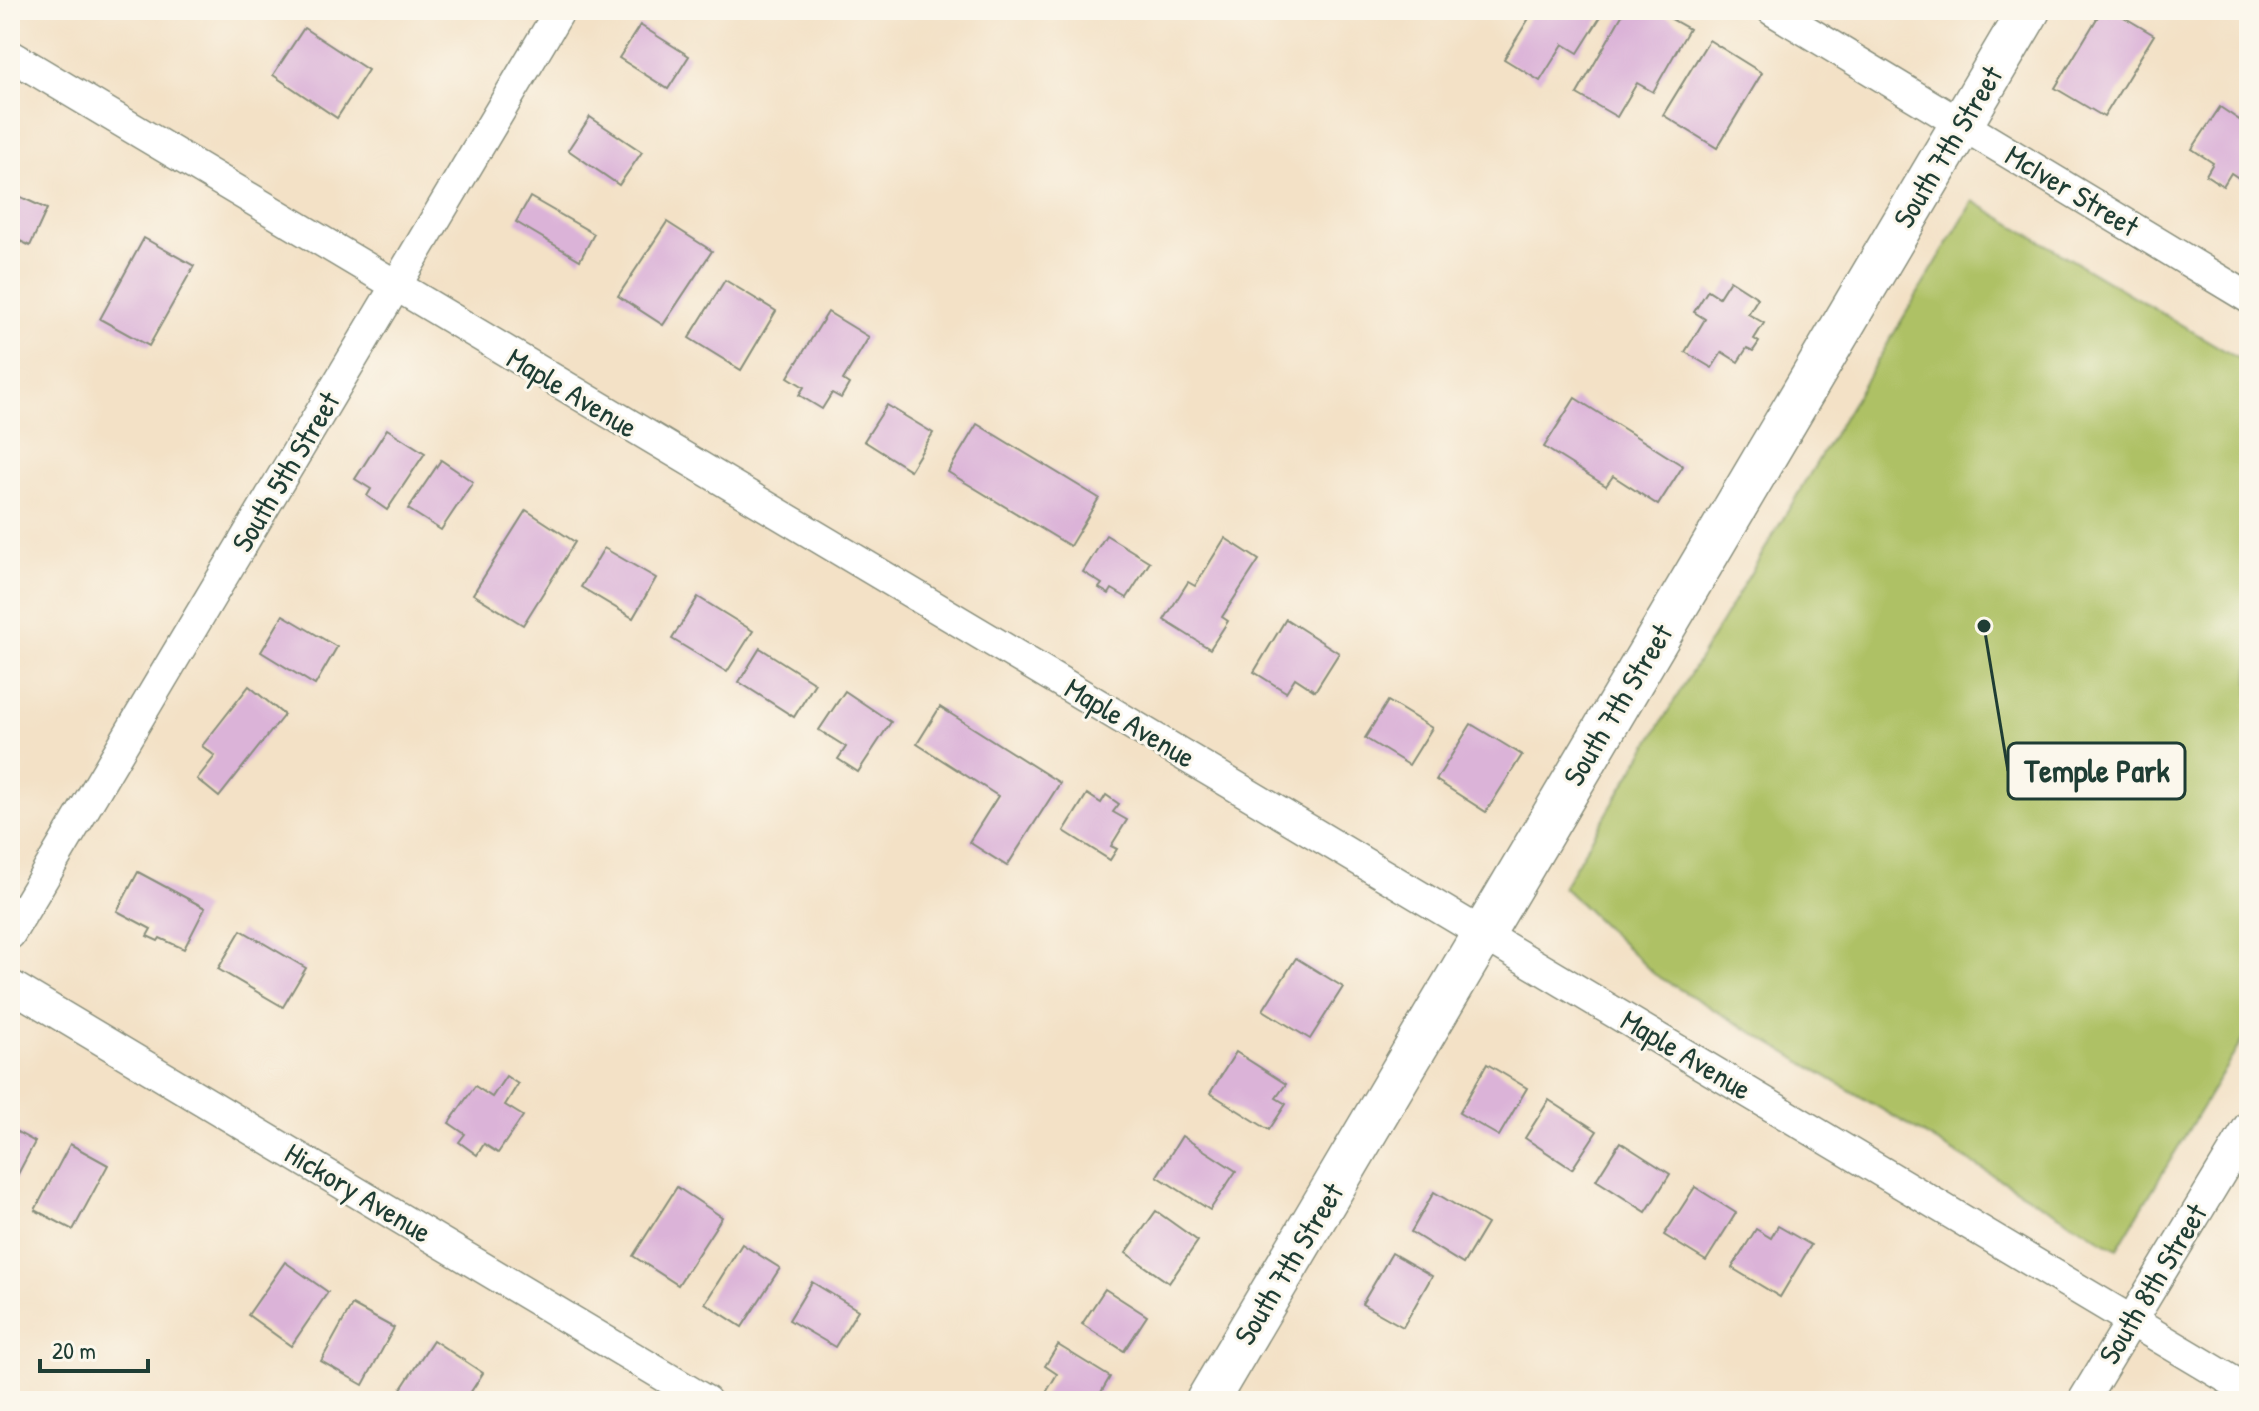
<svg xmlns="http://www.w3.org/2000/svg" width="2259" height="1411" font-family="'Patrick Hand',sans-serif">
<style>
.green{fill:#aec165;stroke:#667f4c;stroke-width:2}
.building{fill:#dbb3d8}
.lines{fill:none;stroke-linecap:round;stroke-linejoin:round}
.street-casing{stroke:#898f7d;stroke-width:33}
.secondary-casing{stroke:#898f7d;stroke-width:45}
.street{stroke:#fff;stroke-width:30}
.secondary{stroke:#fff;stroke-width:42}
.labels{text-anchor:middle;stroke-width:6;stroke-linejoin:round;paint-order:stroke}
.street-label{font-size:30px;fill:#1f3d34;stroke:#fbf7ec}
.leader{fill:none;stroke:#1f3d34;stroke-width:3}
.callout-dot{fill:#1f3d34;stroke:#fbf7ec;stroke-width:3}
.callout{fill:#fbf7ec;stroke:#1f3d34;stroke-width:3}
.callout-label{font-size:32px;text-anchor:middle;font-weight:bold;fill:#1f3d34}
</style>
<rect width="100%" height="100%" fill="#fbf7ec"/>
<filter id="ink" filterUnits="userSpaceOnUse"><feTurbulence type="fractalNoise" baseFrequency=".0125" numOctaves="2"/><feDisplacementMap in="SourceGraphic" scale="16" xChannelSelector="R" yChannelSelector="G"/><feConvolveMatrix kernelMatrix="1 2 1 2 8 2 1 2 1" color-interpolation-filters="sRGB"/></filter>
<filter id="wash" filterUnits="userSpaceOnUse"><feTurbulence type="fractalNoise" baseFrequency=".006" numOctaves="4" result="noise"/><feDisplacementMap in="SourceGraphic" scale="32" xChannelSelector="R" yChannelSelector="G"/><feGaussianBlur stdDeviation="1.8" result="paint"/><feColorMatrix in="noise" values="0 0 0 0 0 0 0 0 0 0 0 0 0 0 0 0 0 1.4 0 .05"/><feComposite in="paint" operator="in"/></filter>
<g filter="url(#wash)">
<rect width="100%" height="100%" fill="#f3e1c6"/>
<polygon class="green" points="1973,201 2249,365 2249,1029 2117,1249 1654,974 1563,887"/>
<g id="blocks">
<g class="building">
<polygon points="1523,10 1605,10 1578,53 1563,44 1540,81 1504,59 1531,15"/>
<polygon points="1625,10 1655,10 1689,29 1653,92 1637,83 1617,117 1577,94"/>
<polygon points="2102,10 2112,10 2154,35 2104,117 2055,88"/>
<polygon points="640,25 689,56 668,89 619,58"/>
<polygon points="304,28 368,70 337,118 273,75"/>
<polygon points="1709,40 1762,73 1717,148 1663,115"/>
<polygon points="2220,107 2241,121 2249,108 2246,183 2231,173 2223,186 2206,175 2213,163 2192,149"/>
<polygon points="590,117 642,152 619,185 568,150"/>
<polygon points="10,192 47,209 30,246 10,236"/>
<polygon points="530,197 594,234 580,260 516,222"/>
<polygon points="667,222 712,251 663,325 618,296"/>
<polygon points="144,238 194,266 149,346 100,319"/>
<polygon points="725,280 776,311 741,370 689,338"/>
<polygon points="1730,280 1758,298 1748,314 1764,323 1754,339 1759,342 1753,351 1747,348 1738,362 1722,352 1712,368 1685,352 1705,319 1694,312 1708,290 1719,297"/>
<polygon points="828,312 869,337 843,380 849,384 841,398 832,393 822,409 799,395 804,387 788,377"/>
<polygon points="1575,398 1683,466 1658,505 1613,476 1606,486 1544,447"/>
<polygon points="887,405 933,433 910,470 864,441"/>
<polygon points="977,424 1099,498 1070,546 948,472"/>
<polygon points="387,429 425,453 387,510 367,496 371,489 355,479"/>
<polygon points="441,460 473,482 441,530 408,509"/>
<polygon points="526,510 575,542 523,625 473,594"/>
<polygon points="1106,535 1150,562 1127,598 1112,589 1109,594 1099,588 1102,584 1083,572"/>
<polygon points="1225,538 1259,560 1222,617 1228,621 1210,649 1164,620 1188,582 1195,586"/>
<polygon points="604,548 656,578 633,618 581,587"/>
<polygon points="698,597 753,631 727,672 672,639"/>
<polygon points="283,615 337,647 315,685 261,652"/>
<polygon points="1286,619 1339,653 1315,691 1295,678 1286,692 1254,672"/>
<polygon points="760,648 815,683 794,717 739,682"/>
<polygon points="249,686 284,715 219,797 197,779 215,756 202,746"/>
<polygon points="845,691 891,722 858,772 838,759 846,747 819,730"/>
<polygon points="1388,701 1432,728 1409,765 1365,738"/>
<polygon points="940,707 1060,783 1007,866 969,842 998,796 917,744"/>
<polygon points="1471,724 1522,755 1486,812 1436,780"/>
<polygon points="1087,794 1101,803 1106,795 1119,804 1113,812 1127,820 1111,846 1117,849 1110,860 1064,831"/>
<polygon points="138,872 205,908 184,949 160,938 158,941 147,936 151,929 117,911"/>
<polygon points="241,930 306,968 283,1007 218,969"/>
<polygon points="1296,958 1343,987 1310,1039 1263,1010"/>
<polygon points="1236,1052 1286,1084 1276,1098 1286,1104 1269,1130 1210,1093"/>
<polygon points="1487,1064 1527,1088 1499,1136 1459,1113"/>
<polygon points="506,1076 518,1084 505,1105 523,1116 498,1153 484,1144 477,1155 459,1142 465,1134 449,1123 475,1086 492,1097"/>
<polygon points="1549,1100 1597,1131 1572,1169 1525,1138"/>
<polygon points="10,1128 35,1142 10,1189"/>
<polygon points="1182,1136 1236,1171 1210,1210 1157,1176"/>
<polygon points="1620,1142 1670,1174 1646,1212 1596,1180"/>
<polygon points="70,1144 108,1165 73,1230 35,1210"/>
<polygon points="677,1187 722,1217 678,1285 633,1256"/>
<polygon points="1695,1187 1736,1213 1706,1261 1664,1235"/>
<polygon points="1434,1192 1487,1224 1463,1264 1411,1232"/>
<polygon points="1156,1211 1198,1241 1169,1283 1126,1253"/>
<polygon points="1778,1226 1811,1245 1780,1297 1732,1268 1756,1229 1771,1238"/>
<polygon points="742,1244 780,1268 742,1327 705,1303"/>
<polygon points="1392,1253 1432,1276 1403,1327 1362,1304"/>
<polygon points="285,1262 328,1292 291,1346 248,1315"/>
<polygon points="812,1282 858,1310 835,1347 789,1320"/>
<polygon points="1105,1289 1147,1316 1124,1351 1082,1324"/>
<polygon points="352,1305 394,1328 363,1385 321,1361"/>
<polygon points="433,1340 483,1373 465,1401 442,1391 436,1401 393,1401"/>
<polygon points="1058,1345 1110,1377 1096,1401 1041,1401 1057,1374 1045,1366"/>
</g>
</g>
</g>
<g filter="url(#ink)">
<use href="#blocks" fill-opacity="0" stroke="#898f7d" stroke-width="2"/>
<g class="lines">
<defs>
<g id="street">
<polyline points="1772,10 2249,298"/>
<polyline points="10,55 2249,1391"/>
<polyline points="10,934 560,10"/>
<polyline points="10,985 706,1401"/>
<polyline points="2083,1401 2249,1126"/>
</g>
<polyline id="secondary" points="1207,1401 2029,10"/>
</defs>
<use href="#street" class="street-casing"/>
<use href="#secondary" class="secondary-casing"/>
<use href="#street" class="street"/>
<use href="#secondary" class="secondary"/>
</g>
</g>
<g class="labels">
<g class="street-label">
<text transform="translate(1948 147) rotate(-59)" y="10">South 7th Street</text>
<text transform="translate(2072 191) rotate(31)" y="10">McIver Street</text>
<text transform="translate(572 393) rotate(31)" y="10">Maple Avenue</text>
<text transform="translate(286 472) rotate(-59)" y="10">South 5th Street</text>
<text transform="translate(1618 705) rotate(-59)" y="10">South 7th Street</text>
<text transform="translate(1130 723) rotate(31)" y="10">Maple Avenue</text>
<text transform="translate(1686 1055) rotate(31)" y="10">Maple Avenue</text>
<text transform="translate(358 1193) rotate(31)" y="10">Hickory Avenue</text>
<text transform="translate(1289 1264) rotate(-59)" y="10">South 7th Street</text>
<text transform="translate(2153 1284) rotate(-59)" y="10">South 8th Street</text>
</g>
</g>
<path class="leader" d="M1984 626L2008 771"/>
<circle class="callout-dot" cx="1984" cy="626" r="8"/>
<rect class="callout" x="2008" y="743" width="177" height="56" rx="8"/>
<g class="callout-label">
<text x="2097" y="782">Temple Park</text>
</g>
<rect width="2259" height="1411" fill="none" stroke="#fbf7ec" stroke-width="40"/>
<path d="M40 1359v12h108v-12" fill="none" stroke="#1f3d34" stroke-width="4"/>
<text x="52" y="1359" font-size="24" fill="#1f3d34" stroke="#fbf7ec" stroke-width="6" paint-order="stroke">20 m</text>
</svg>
